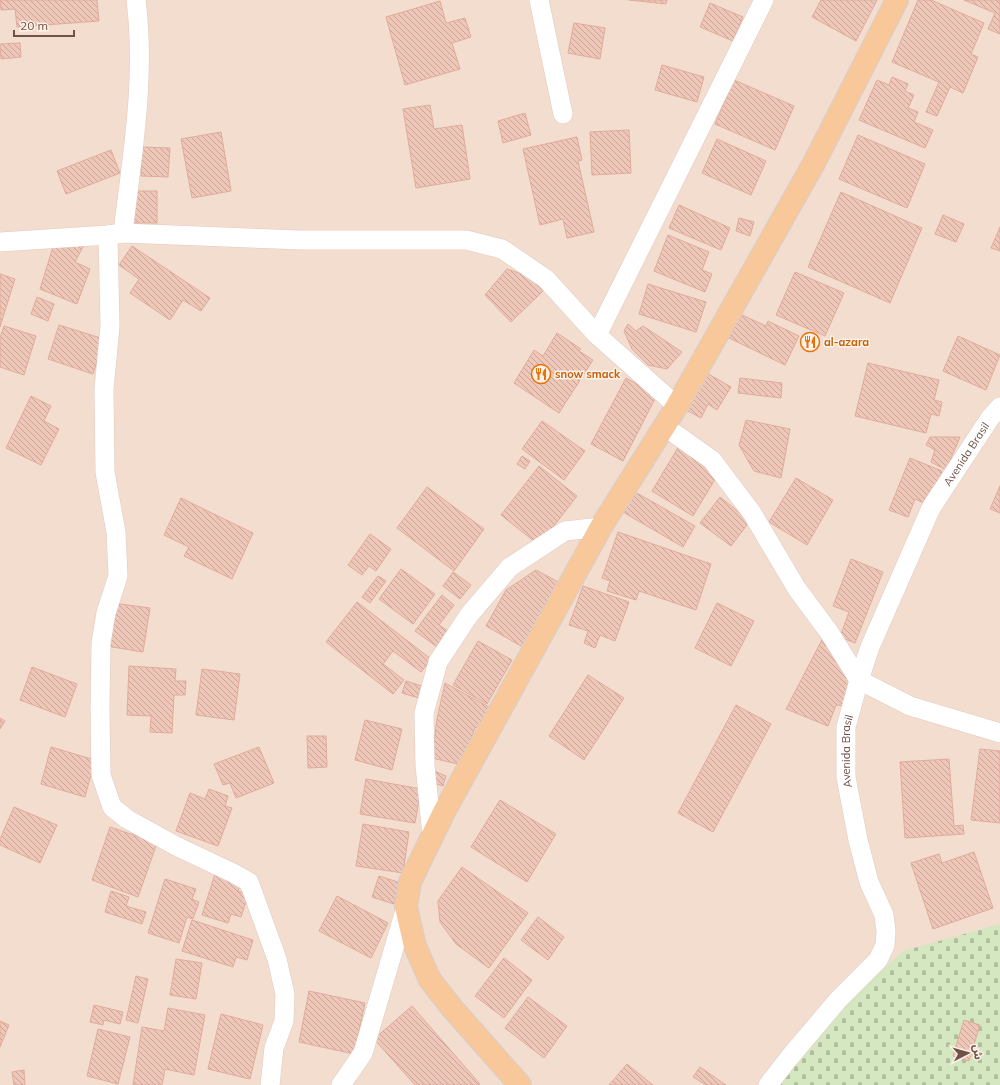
<svg xmlns="http://www.w3.org/2000/svg" width="1000" height="1085" font-family="Mulish,'Noto Sans Arabic',sans-serif">
<style>
.residential{fill:#f2ddcf}
.cemetery{fill:url(#cemetery-stones)}
.building{fill:url(#building-back-hatch);stroke:#e1ab9a}
.lines{fill:none;stroke-linecap:round;stroke-linejoin:round}
.minor-casing{stroke:#e1cac0;stroke-width:20}
.major-casing{stroke:#d7cecc;stroke-width:24}
.minor{stroke:#fff;stroke-width:19}
.major{stroke:#f8c89a;stroke-width:22}
.labels{text-anchor:middle;stroke-width:3;stroke-linejoin:round;paint-order:stroke}
.food-label{font-size:11px;font-weight:bold;fill:#c56008;stroke:#fef1e6;text-anchor:start}
.street-label{font-size:11px;fill:#715149;stroke:#fef1e6}
</style>
<defs>
<pattern id="cemetery-stones" width="16" height="16" patternUnits="userSpaceOnUse"><rect width="16" height="16" fill="#d5e7c0"/><path d="M2 7V4a2 2 0 0 1 4 0v3zM10 15v-3a2 2 0 0 1 4 0v3z" fill="#b1be9e"/></pattern>
<pattern id="building-back-hatch" width="6" height="6" patternUnits="userSpaceOnUse"><rect width="6" height="6" fill="#efc7b9"/><path d="M-1 5l2 2M0 0l6 6M5-1l2 2" fill="none" stroke="#c6a498"/></pattern>
</defs>
<rect width="100%" height="100%" fill="#fbede0"/>
<rect class="residential" x="0" y="0" width="1000" height="1085"/>
<polygon class="cemetery" points="1000,924 1000,1085 776,1085 806,1038 903,951"/>
<g class="building">
<polygon points="0,0 97,0 99,21 17,27 15,9 1,10"/>
<polygon points="629,0 667,0 666,4"/>
<polygon points="821,0 877,0 856,41 812,17"/>
<polygon points="918,0 931,0 984,23 971,54 978,57 963,93 950,87 937,116 926,112 939,82 892,62"/>
<polygon points="964,0 1000,0 1000,34 988,29 995,13"/>
<polygon points="440,1 446,23 465,18 471,37 452,43 460,69 405,85 386,17"/>
<polygon points="710,3 743,17 733,41 700,27"/>
<polygon points="574,23 605,28 600,59 568,53"/>
<polygon points="20,43 21,57 1,59 0,44"/>
<polygon points="662,65 704,77 697,102 655,90"/>
<polygon points="892,77 908,84 905,91 914,95 908,108 918,112 914,122 933,130 925,148 859,120 877,80 889,85"/>
<polygon points="734,80 794,106 775,150 715,124"/>
<polygon points="430,105 434,129 462,125 470,179 416,188 403,109"/>
<polygon points="525,113 531,135 503,143 498,121"/>
<polygon points="629,130 631,173 592,175 590,132"/>
<polygon points="221,132 231,191 192,198 181,139"/>
<polygon points="858,135 925,164 907,208 839,179"/>
<polygon points="577,137 582,160 578,161 594,232 567,238 563,219 540,225 523,149"/>
<polygon points="717,139 766,161 751,195 702,173"/>
<polygon points="142,147 170,148 168,177 141,176"/>
<polygon points="111,150 120,173 66,194 57,171"/>
<rect x="132" y="191" width="25" height="32"/>
<polygon points="841,192 922,228 890,303 808,267"/>
<polygon points="679,205 730,228 721,250 669,228"/>
<polygon points="943,215 964,224 956,242 935,234"/>
<polygon points="739,218 754,222 750,236 736,231"/>
<polygon points="1000,227 1000,251 991,248"/>
<polygon points="668,235 709,252 702,270 712,274 705,292 654,271"/>
<polygon points="84,245 75,262 90,269 77,304 40,289 53,247"/>
<polygon points="132,246 210,298 201,311 183,300 170,320 130,293 139,279 119,265"/>
<polygon points="507,269 530,277 543,291 511,322 485,295"/>
<polygon points="795,272 844,293 825,336 776,315"/>
<polygon points="0,274 15,279 0,327"/>
<polygon points="648,284 706,302 696,332 639,314"/>
<polygon points="37,297 54,304 48,321 31,314"/>
<polygon points="740,314 766,326 768,321 799,336 785,365 729,338"/>
<polygon points="628,324 636,331 643,326 682,352 667,369 648,365 632,349 624,331"/>
<polygon points="59,325 104,339 93,374 48,359"/>
<polygon points="4,326 36,336 24,375 0,367 0,338"/>
<polygon points="557,333 581,349 579,351 593,360 559,413 514,383 534,350 543,356"/>
<polygon points="958,336 1000,355 986,390 943,371"/>
<polygon points="868,363 939,380 934,400 942,402 939,416 931,414 926,433 855,416"/>
<polygon points="705,372 731,387 717,410 708,404 701,418 684,409"/>
<polygon points="626,378 657,395 623,461 591,444"/>
<polygon points="740,378 782,383 781,398 738,393"/>
<polygon points="31,396 51,406 44,421 59,429 41,465 6,448"/>
<polygon points="746,420 790,429 781,478 754,471 739,445"/>
<polygon points="542,421 585,451 564,480 522,449"/>
<polygon points="930,437 960,437 946,470 931,462 935,450 926,445"/>
<polygon points="679,446 720,471 693,516 652,491"/>
<polygon points="522,456 530,461 525,469 517,464"/>
<polygon points="910,458 942,471 929,505 915,499 908,517 889,510"/>
<polygon points="539,466 577,496 539,545 501,515"/>
<polygon points="796,478 833,500 807,545 769,522"/>
<polygon points="1000,486 1000,513 990,509"/>
<polygon points="427,487 484,529 454,571 397,528"/>
<polygon points="635,492 695,526 683,547 623,512"/>
<polygon points="720,497 750,521 731,546 700,523"/>
<polygon points="181,498 253,533 232,579 184,556 189,547 164,535"/>
<polygon points="618,532 711,564 696,610 639,591 636,600 607,591 610,581 602,578"/>
<polygon points="370,534 391,549 376,571 369,566 362,575 348,565"/>
<polygon points="851,559 883,572 855,643 840,637 849,612 833,606"/>
<polygon points="401,569 435,594 413,624 379,599"/>
<polygon points="536,570 564,585 528,650 486,626 506,590"/>
<polygon points="453,572 471,585 460,599 443,586"/>
<polygon points="378,576 386,581 370,603 362,597"/>
<polygon points="583,586 629,602 615,641 600,635 595,648 584,643 588,631 569,625"/>
<polygon points="442,595 454,605 439,625 451,633 440,649 415,631"/>
<polygon points="357,602 431,659 421,672 393,651 383,664 404,680 393,694 326,642"/>
<polygon points="113,603 150,608 143,652 106,646"/>
<polygon points="717,603 754,621 731,666 695,648"/>
<polygon points="823,638 851,677 845,706 836,705 828,726 786,709"/>
<polygon points="478,641 512,660 487,704 453,685"/>
<polygon points="129,666 176,669 175,681 186,681 185,695 174,695 172,733 150,732 151,716 127,715"/>
<polygon points="32,667 77,684 65,717 20,700"/>
<polygon points="202,669 240,674 234,720 196,715"/>
<polygon points="588,675 624,698 584,760 549,736"/>
<polygon points="406,681 425,687 422,699 402,693"/>
<polygon points="445,683 489,707 478,728 475,727 462,765 432,758 437,719"/>
<polygon points="736,705 771,724 713,832 678,813"/>
<polygon points="0,718 5,721 0,729"/>
<polygon points="365,720 402,729 392,770 355,760"/>
<polygon points="307,736 326,736 327,767 308,768"/>
<polygon points="51,747 95,760 85,797 41,784"/>
<polygon points="259,747 274,783 236,798 230,783 223,785 214,764"/>
<polygon points="980,749 1000,751 1000,823 971,820"/>
<polygon points="949,759 954,826 963,825 964,834 905,838 900,762"/>
<polygon points="434,771 446,776 443,786 430,782"/>
<polygon points="366,779 421,789 415,823 360,814"/>
<polygon points="209,789 228,796 225,806 232,808 218,846 176,831 190,793 205,799"/>
<polygon points="500,800 556,834 527,882 471,847"/>
<polygon points="14,807 57,825 40,863 0,845 0,839"/>
<polygon points="363,824 409,832 403,873 356,866"/>
<polygon points="110,827 157,843 138,897 92,880"/>
<polygon points="974,852 993,908 933,929 911,863 939,854 942,863"/>
<polygon points="462,867 528,913 489,968 456,944 440,922 438,901"/>
<polygon points="215,874 241,882 238,891 248,895 241,917 231,914 228,923 202,915"/>
<polygon points="379,876 401,883 394,904 372,897"/>
<polygon points="165,879 196,889 192,899 199,902 193,919 187,917 179,943 148,933"/>
<polygon points="111,891 129,897 126,906 146,912 142,924 105,912"/>
<polygon points="337,896 388,923 371,958 319,931"/>
<polygon points="538,917 564,937 548,960 521,940"/>
<polygon points="192,920 253,940 247,960 236,957 233,967 182,951"/>
<polygon points="504,958 532,980 504,1018 475,996"/>
<polygon points="176,959 202,963 196,999 170,995"/>
<polygon points="136,976 148,979 138,1023 126,1020"/>
<polygon points="309,991 365,1003 354,1054 299,1042"/>
<polygon points="528,997 567,1026 544,1058 505,1028"/>
<polygon points="94,1005 123,1012 120,1024 104,1020 103,1025 90,1022"/>
<polygon points="412,1006 480,1084 478,1085 415,1085 374,1039"/>
<polygon points="168,1008 205,1015 194,1075 165,1069 162,1085 133,1085 142,1027 164,1031"/>
<polygon points="221,1014 263,1025 250,1079 208,1069"/>
<polygon points="964,1020 980,1025 969,1061 953,1056"/>
<polygon points="0,1021 9,1025 0,1047"/>
<polygon points="98,1029 130,1037 118,1084 87,1076"/>
<polygon points="627,1064 653,1085 609,1085"/>
<polygon points="700,1067 726,1085 706,1085 693,1077"/>
<polygon points="24,1070 25,1085 14,1085 12,1072"/>
</g>
<g class="lines">
<defs>
<g id="minor">
<polyline points="539,0 563,114"/>
<path d="M 123,233 C 132,156 146,78 136,0"/>
<polyline points="108,235 110,326 104,389 105,472 116,532 118,576 106,613 101,643 100,708 101,775 112,807 127,819 176,846 233,873 249,882 277,959 285,994 284,1021 274,1048 270,1085"/>
<polyline points="0,242 108,235 123,233 301,240 466,240 502,249 546,279 597,335 677,406"/>
<polyline points="597,335 764,0"/>
<polyline points="664,426 712,460 752,513 797,589 829,632 859,680 910,706 1000,733"/>
<polyline points="432,836 425,765 424,713 438,662 469,615 510,567 565,531 601,527"/>
<polyline points="341,1085 363,1053 406,907"/>
<path id="s1" d="M 768,1085 L 789,1058 L 838,1000 L 878,960 L 885,945 L 886,931 L 884,915 L 869,882 L 858,840 L 846,777 L 846,727 L 859,680 L 870,647 L 931,508 L 990,418 L 1000,407"/>
</g>
<polyline id="major" points="520,1085 452,1008 430,980 415,946 406,907 410,882 444,812 601,527 677,406 814,163 897,0"/>
</defs>
<use href="#minor" class="minor-casing"/>
<use href="#major" class="major-casing"/>
<use href="#minor" class="minor"/>
<use href="#major" class="major"/>
</g>
<defs>
<symbol id="restaurant-ring" viewBox="-11 -11 22 22"><circle r="9.5" fill="#fef1e6" stroke="#e8710a" stroke-width="1.5"/><path d="M-5-6h1v4h1v-4h1v4h1v-4h1v5L-1.5 .5V6h-2V.5L-5-1ZM5-6V6H3V1.5H1.5Q1.5-4 5-6Z" fill="#e8710a"/></symbol>
</defs>
<g fill-rule="evenodd">
<use href="#restaurant-ring" x="799" y="331" width="22" height="22"/>
<use href="#restaurant-ring" x="530" y="363" width="22" height="22"/>
</g>
<g class="labels">
<g class="food-label">
<text x="824" y="346">al-azara</text>
<text x="555" y="378">snow smack</text>
</g>
<g class="street-label">
<text dy="4" stroke="none"><textPath href="#s1" startOffset="707">Avenida Brasil</textPath></text>
<text dy="4" stroke="none"><textPath href="#s1" startOffset="383">Avenida Brasil</textPath></text>
</g>
</g>
<g transform="translate(968 1053) rotate(84)" stroke="#fef1e6" stroke-width="3" paint-order="stroke">
<path d="M0-3L7 15L0 10L-7 15Z" fill="#715149"/>
<text y="-6" font-size="11" font-weight="bold" text-anchor="middle" fill="#715149">ش</text>
</g>
<path d="M14 30v6h60v-6" fill="none" stroke="#715149" stroke-width="2"/>
<text x="20" y="30" font-size="12" fill="#715149" stroke="#fef1e6" stroke-width="3" paint-order="stroke">20 m</text>
</svg>
